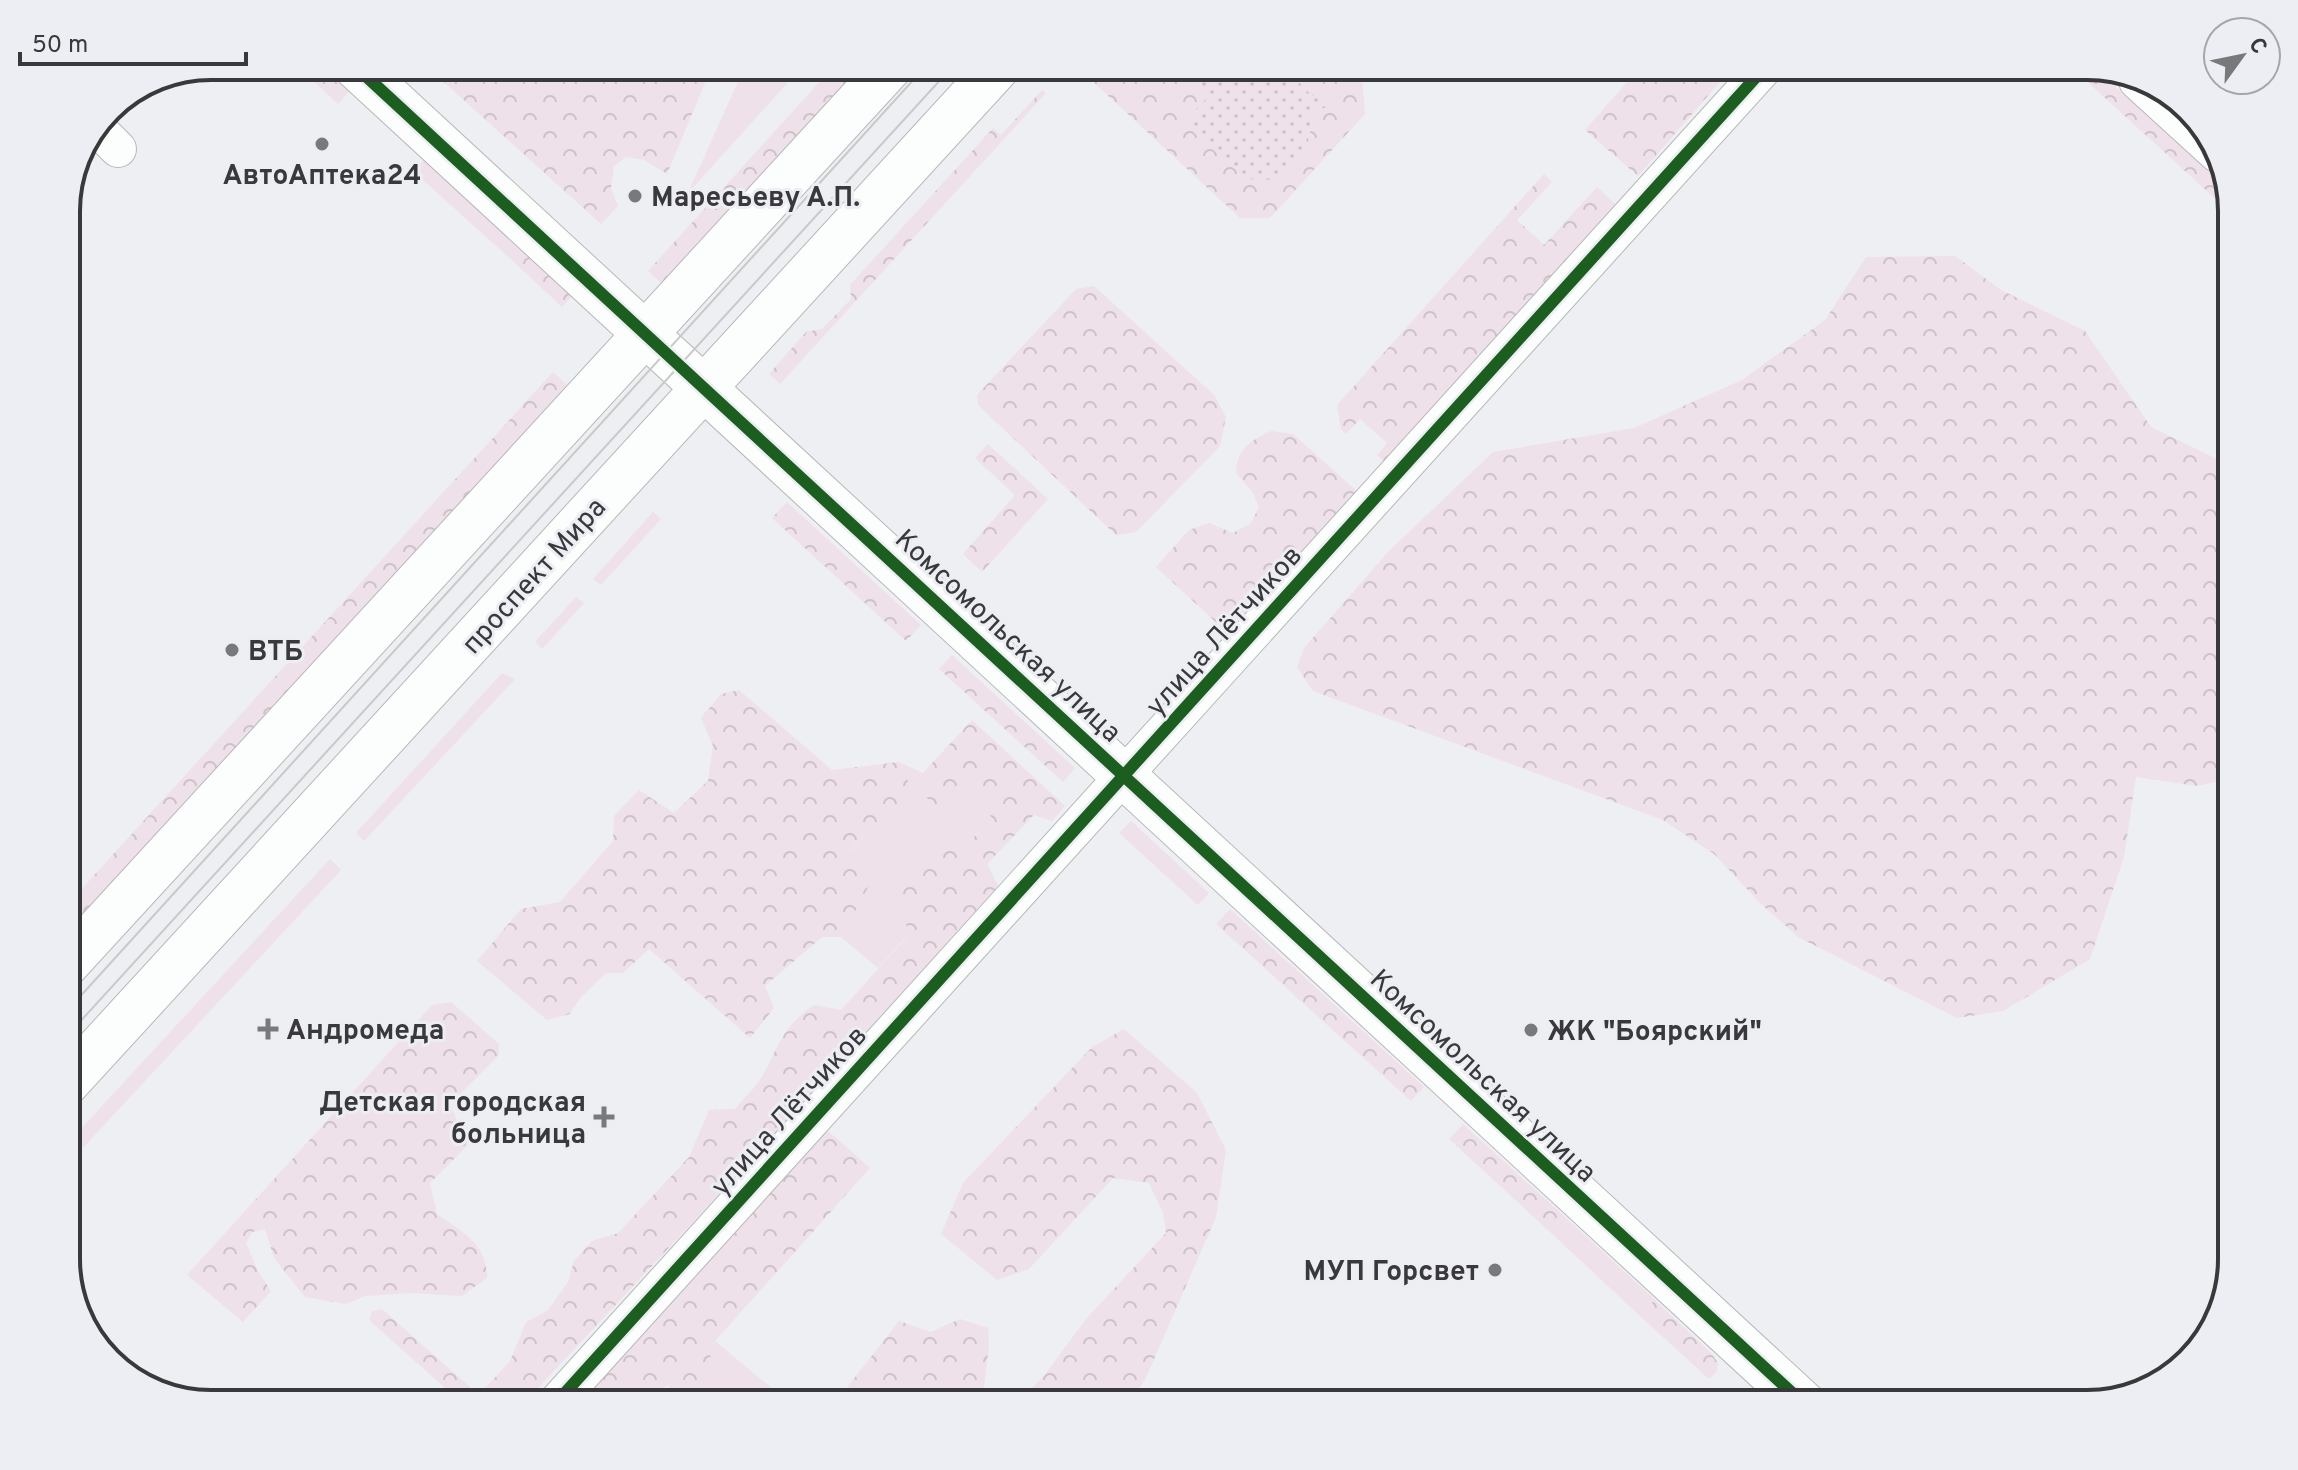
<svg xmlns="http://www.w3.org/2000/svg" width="2298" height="1470" font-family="Overpass,sans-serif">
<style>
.green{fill:#eee1ea}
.forest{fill:url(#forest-crowns)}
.park{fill:url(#park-dots)}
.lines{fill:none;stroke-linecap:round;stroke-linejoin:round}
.minor-casing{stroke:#b8b8ba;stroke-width:38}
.tertiary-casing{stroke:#b8b8ba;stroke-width:46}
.secondary-casing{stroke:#b8b8ba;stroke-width:46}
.minor{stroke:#fcfdfd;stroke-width:36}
.tertiary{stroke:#fcfdfd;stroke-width:44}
.secondary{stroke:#fcfdfd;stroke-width:44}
.tram{stroke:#c9c9ca;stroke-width:2}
.cycleway-casing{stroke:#edeef3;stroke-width:17}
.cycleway{stroke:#1b5e20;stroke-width:12}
.poi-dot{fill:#78797b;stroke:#edeef3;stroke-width:3}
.labels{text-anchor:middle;stroke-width:6;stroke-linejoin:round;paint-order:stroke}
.poi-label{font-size:28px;font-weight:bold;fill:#39393b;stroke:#edeef3;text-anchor:start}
.street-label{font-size:28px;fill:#39393b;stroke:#edeef3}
.rim{fill:none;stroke:#39393b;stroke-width:4}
</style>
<defs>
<pattern id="forest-crowns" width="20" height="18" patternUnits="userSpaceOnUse" patternTransform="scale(2)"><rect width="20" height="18" fill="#eee1ea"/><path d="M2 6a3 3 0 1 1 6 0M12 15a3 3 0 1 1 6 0" fill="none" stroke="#cdc2ca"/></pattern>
<pattern id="park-dots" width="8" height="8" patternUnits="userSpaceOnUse" patternTransform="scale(2)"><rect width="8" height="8" fill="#eee1ea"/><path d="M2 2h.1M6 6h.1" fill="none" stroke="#cdc2ca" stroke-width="1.8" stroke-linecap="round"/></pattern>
</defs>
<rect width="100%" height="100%" fill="#eeeff2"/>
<g class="green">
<polygon points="745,66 803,66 688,193"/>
<polygon points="427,156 526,248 514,262 414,172"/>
<polygon points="653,512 661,519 601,585 593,579"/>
<polygon points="576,597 584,603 542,649 535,642"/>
<polygon points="502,673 515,679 364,841 356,833"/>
<polygon points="899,762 923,773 921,793 955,788 975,791 993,820 966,843 959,836 917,871 895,876 908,912 906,937 878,968 841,937 871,882 849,852 876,824 910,809 914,793"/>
<polygon points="1131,821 1209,893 1198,905 1119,833"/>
<polygon points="330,859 341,870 66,1166 66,1145"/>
<polygon points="1564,1216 1655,1300 1640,1316 1549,1231"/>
<polygon points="715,1341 774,1390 775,1404 677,1404 668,1385 678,1377 717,1372 707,1350"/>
</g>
<g class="forest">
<polygon points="297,66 329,66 353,87 338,104"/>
<polygon points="426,66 712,66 667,174 644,160 626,157 614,166 611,188 618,206 601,224"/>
<polygon points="834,66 867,66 664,286 648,271"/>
<polygon points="1102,66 1192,66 1207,98 1306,150 1315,111 1328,97 1313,97 1290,74 1289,66 1352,66 1362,75 1365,114 1270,218 1240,218 1090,79"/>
<polygon points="1641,66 1734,66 1638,176 1585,130"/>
<polygon points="2070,66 2096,69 2226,187 2232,214"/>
<polygon points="1042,90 1046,93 780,384 769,374 806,332 822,329 851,299 850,285 993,128 1001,135"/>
<polygon points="1544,174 1552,182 1517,220 1544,245 1597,187 1620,208 1388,465 1377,455 1387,443 1360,419 1346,434 1341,429 1337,405"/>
<polygon points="526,248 575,293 562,307 514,262"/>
<polygon points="1955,256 2001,290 2085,331 2151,427 2221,461 2232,481 2232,778 2197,786 2136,777 2124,857 2090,959 2003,1011 1957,1018 1798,937 1760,903 1714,854 1663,820 1313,691 1297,667 1304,648 1388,552 1493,452 1634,428 1742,380 1825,320 1866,257"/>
<polygon points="1094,286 1214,395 1226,417 1220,446 1136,532 1116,535 978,405 977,395 1076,289"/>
<polygon points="553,372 575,393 66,951 66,906"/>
<path d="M 1271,431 L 1293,434 L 1360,494 L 1232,637 L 1156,567 L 1189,530 L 1209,523 L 1233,533 L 1251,523 L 1259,507 L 1253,493 L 1236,473 C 1236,450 1251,440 1271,431 Z"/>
<polygon points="988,444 1048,499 982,572 963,554 1015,495 975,458"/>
<polygon points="787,502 921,625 906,641 772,518"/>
<polygon points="952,655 1075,768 1063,782 939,669"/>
<polygon points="739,690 832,770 899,762 914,793 910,809 876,824 849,851 871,882 841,937 822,937 765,986 774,1008 750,1038 649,949 623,973 606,973 580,998 570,1014 547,1020 477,961 521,909 560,902 613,841 614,816 639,790 674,813 708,781 713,746 701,718 721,694"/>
<path d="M 972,720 L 1065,806 L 1052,821 L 1034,815 L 987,864 L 1001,892 L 523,1404 L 463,1404 L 369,1320 L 372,1311 L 382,1309 L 479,1395 L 510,1361 L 526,1322 L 548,1310 L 568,1282 L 574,1261 L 592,1241 L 618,1233 L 689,1157 L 709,1110 L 735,1109 C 744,1098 756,1087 763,1075 C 779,1045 784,1025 814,1005 L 841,1010 L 906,938 L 907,912 L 895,876 L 917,871 L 959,836 L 967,843 L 993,820 L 975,791 L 955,788 L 937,807 L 921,793 L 923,773 Z"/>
<polygon points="1230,909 1424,1087 1411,1101 1216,924"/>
<path d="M 451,1002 L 499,1044 L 499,1055 L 450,1104 L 468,1145 L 430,1183 L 437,1214 C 463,1233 487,1243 487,1278 L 462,1296 L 413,1293 L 365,1296 L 346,1304 L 305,1297 L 274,1258 L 265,1229 L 252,1232 L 246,1243 L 258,1271 L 271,1291 L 243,1322 L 187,1275 L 432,1005 Z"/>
<polygon points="1124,1029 1197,1093 1226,1150 1216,1217 1145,1380 1127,1404 1014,1404 1044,1376 1086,1319 1166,1233 1163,1213 1149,1183 1113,1178 1029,1269 997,1280 941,1234 963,1183 1092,1047"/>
<polygon points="1463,1124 1564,1216 1549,1231 1449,1139"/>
<polygon points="827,1130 870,1168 707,1350 718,1371 697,1386 678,1378 655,1394 649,1404 578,1404"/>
<polygon points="1655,1300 1712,1354 1718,1363 1717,1371 1709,1379 1640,1316"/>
<polygon points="960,1319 988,1328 989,1347 982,1404 834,1404 899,1321 931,1332"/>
</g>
<polygon class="park" points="1192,66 1289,66 1291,74 1312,96 1328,97 1332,105 1315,111 1306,150 1277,180 1246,179 1194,133 1194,112 1207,98"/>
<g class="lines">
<defs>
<g id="minor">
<polyline points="2137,81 2217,154"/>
<polyline points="99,130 118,149"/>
<polyline points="555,1404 1766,66"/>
</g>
<polyline id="tertiary" points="355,66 1804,1404"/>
<g id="secondary">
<polyline points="66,965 891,66"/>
<polyline points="66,1084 999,66"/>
</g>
</defs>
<use href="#minor" class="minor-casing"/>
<use href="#tertiary" class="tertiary-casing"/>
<use href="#secondary" class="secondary-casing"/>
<use href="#minor" class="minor"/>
<use href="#tertiary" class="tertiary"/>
<use href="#secondary" class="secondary"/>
<g class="tram">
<polyline points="66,1012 926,66"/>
<polyline points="66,1037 953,66"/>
</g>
<defs>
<g id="cycleway">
<polyline points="355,66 1804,1404"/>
<polyline points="555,1404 1766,66"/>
</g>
</defs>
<use href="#cycleway" class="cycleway-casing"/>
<use href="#cycleway" class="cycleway"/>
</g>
<g class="poi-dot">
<circle cx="322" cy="144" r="8"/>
<circle cx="635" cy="196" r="8"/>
<circle cx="232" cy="650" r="8"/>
<path d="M264 1017h8v8h8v8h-8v8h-8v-8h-8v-8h8z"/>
<circle cx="1531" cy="1030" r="8"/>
<path d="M600 1105h8v8h8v8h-8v8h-8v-8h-8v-8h8z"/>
<circle cx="1495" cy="1270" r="8"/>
</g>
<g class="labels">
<g class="poi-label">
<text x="322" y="184" text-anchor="middle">АвтоАптека24</text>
<text x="651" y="206">Маресьеву А.П.</text>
<text x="248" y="660">ВТБ</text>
<text x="286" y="1039">Андромеда</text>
<text x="1547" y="1040">ЖК "Боярский"</text>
<text x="586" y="1111" text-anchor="end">Детская городская<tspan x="586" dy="32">больница</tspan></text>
<text x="1479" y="1280" text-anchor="end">МУП Горсвет</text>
</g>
<g class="street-label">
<text transform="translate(533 575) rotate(-48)" y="10">проспект Мира</text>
<text transform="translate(1223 630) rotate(-48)" y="10">улица Лётчиков</text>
<text transform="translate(1009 635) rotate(43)" y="10">Комсомольская улица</text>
<text transform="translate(1484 1075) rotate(43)" y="10">Комсомольская улица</text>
<text transform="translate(788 1110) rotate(-48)" y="10">улица Лётчиков</text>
</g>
</g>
<path d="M0 0H2298V1470H0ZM211 80H2087A131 131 0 0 1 2218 211V1259A131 131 0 0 1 2087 1390H211A131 131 0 0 1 80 1259V211A131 131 0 0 1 211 80Z" fill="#edeef3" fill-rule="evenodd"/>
<path class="rim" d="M211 80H2087A131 131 0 0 1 2218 211V1259A131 131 0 0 1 2087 1390H211A131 131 0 0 1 80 1259V211A131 131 0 0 1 211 80Z"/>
<g transform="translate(2242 56) rotate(57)"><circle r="38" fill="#edeef3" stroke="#a5a6a9" stroke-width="2"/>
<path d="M0-6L14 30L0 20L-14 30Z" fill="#78797b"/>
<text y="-12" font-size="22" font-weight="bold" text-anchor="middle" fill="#39393b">С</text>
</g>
<path d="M20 52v12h226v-12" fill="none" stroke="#39393b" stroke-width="4"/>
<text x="32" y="52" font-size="24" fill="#39393b" stroke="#edeef3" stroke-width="6" paint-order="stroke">50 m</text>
</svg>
